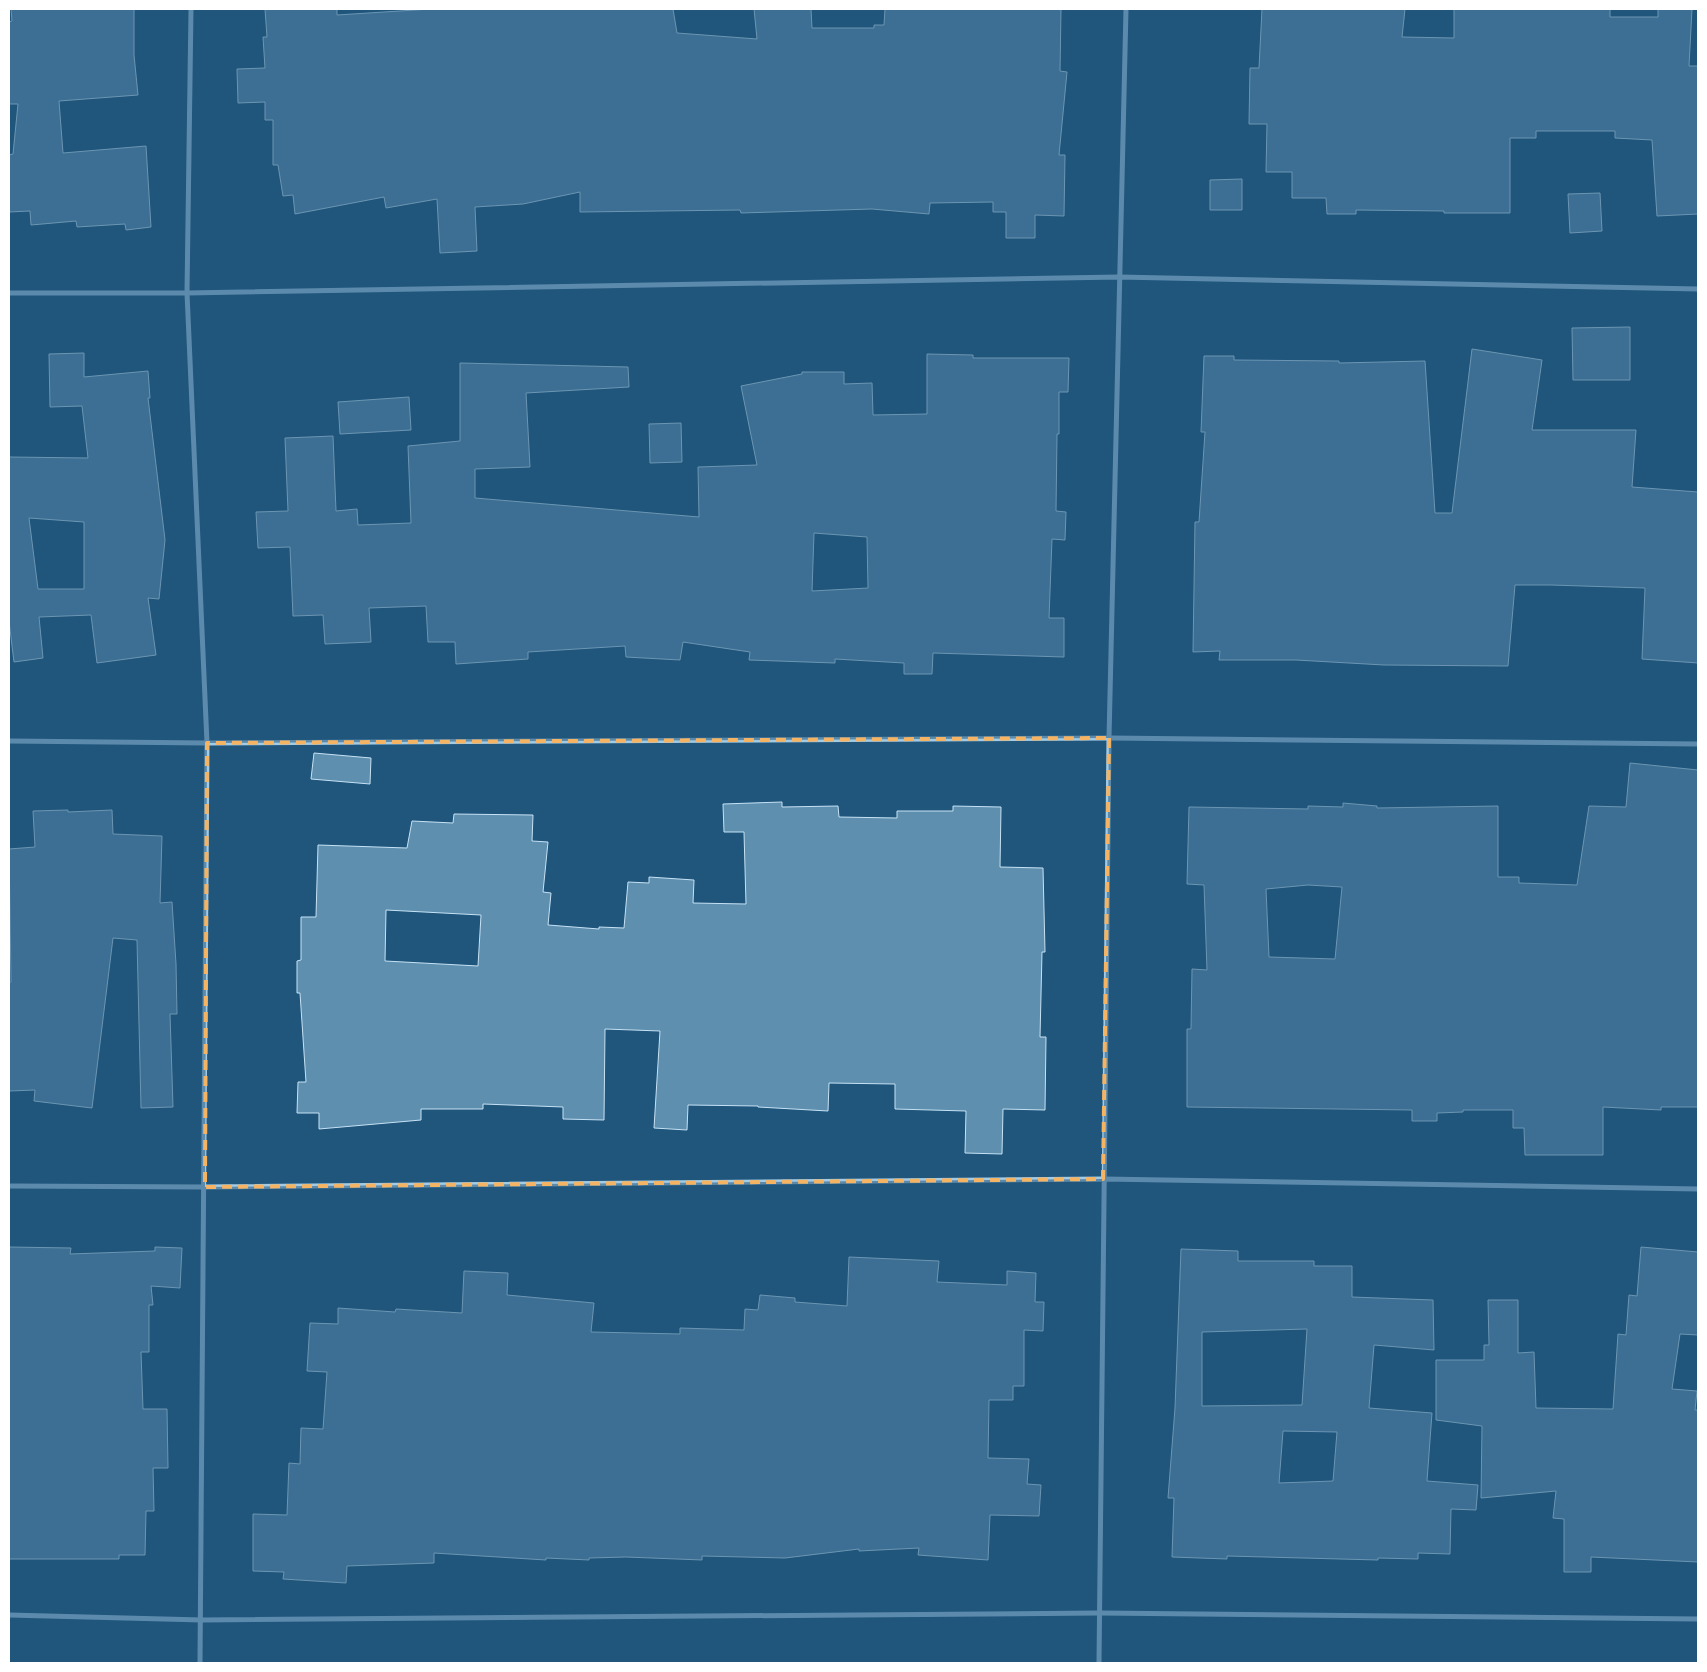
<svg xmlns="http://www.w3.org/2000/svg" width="1707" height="1672" font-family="'IBM Plex Sans',sans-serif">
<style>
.building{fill:#5e8faf;stroke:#c6e2f5;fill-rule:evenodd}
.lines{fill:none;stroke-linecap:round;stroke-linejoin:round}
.street{stroke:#a2cbe6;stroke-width:5}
.marked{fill:none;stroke:#f4b463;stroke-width:4;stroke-dasharray:10 6;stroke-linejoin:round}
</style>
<rect width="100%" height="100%" fill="#20567c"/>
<g class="building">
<polygon points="11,9 134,9 134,55 138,95 59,101 63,153 146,146 151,227 126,230 125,224 77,227 76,221 31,225 30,211 9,212 9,155 13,154 18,104 9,104 9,22 12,21"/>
<polygon points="265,9 337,9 337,15 431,9 673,9 677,33 757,39 754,9 811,9 812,28 874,28 874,25 884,25 885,9 1061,9 1060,71 1067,72 1059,155 1065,155 1064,216 1035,215 1035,238 1006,238 1006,212 993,212 993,202 930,203 929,214 872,209 741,213 740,210 580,212 580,192 523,204 475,207 477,251 440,253 437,199 386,208 384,197 295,214 293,195 283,196 278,165 273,165 273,120 265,120 265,102 238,103 237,69 265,68 263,37 267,37"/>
<polygon points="1262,9 1405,9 1402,37 1454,38 1454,9 1610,9 1610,17 1658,17 1658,9 1692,9 1689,66 1698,66 1698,214 1657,216 1652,140 1615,138 1615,131 1536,131 1536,138 1510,138 1510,213 1444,213 1444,211 1356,210 1356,214 1327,214 1326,198 1292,198 1292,172 1266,172 1267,124 1249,124 1250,68 1259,68"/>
<polygon points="1242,179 1242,210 1210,210 1210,180"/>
<polygon points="1600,193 1602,231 1570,233 1568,194"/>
<polygon points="1630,327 1630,380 1573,380 1572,328"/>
<polygon points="1472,349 1542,360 1532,430 1636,430 1632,487 1698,492 1698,663 1642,659 1645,588 1551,585 1515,585 1508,666 1384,665 1296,660 1219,660 1220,651 1193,652 1195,522 1199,522 1205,432 1201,432 1204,356 1234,356 1234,360 1339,361 1339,363 1425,361 1435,513 1452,513"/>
<path d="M 84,353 L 84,377 L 148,371 L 150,398 L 148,398 L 165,540 L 159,599 L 148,598 L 156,655 L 97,663 L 91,615 L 39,617 L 43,658 L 14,662 L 9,621 L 9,457 L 88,458 L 82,406 L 50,407 L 49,354 ZM 29,518 L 84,522 L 84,589 L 38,589 Z"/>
<path d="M 927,354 L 973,355 L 973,358 L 1069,358 L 1068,392 L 1059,392 L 1059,434 L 1057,434 L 1056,511 L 1066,512 L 1065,540 L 1052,539 L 1049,618 L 1064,618 L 1064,657 L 933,653 L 932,674 L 904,674 L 904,663 L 835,659 L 835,663 L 749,660 L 750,652 L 683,642 L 680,660 L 626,657 L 625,646 L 528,652 L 528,659 L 456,664 L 455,642 L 428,642 L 426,606 L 369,608 L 371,642 L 325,644 L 323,615 L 293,616 L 290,547 L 258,548 L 256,512 L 288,511 L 285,438 L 333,436 L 336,511 L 357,509 L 358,525 L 411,523 L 408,446 L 460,441 L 460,363 L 628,367 L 629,387 L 526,393 L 530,467 L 475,469 L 475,498 L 699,517 L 698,467 L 757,465 L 741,386 L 802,374 L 802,372 L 844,372 L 844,384 L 872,383 L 873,415 L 927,414 ZM 814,533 L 867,537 L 868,588 L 812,591 Z"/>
<polygon points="409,397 411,430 340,434 338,402"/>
<polygon points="681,423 682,462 650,463 649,424"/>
<polygon points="314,753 371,758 370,784 311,779"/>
<path d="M 1630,763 L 1698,770 L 1698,1107 L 1661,1107 L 1661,1110 L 1603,1107 L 1603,1155 L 1525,1155 L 1524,1128 L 1513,1128 L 1513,1110 L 1463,1110 L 1463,1112 L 1437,1113 L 1437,1121 L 1412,1121 L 1412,1110 L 1187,1107 L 1187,1029 L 1191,1029 L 1192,969 L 1207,970 L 1204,885 L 1187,884 L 1189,807 L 1308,809 L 1308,806 L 1343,807 L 1343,803 L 1377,806 L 1377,808 L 1498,806 L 1498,877 L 1519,877 L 1519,883 L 1577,885 L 1589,806 L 1626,807 ZM 1308,885 L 1342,887 L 1335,959 L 1269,957 L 1266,889 Z"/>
<path d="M 782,802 L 782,807 L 838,806 L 839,817 L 897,818 L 897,811 L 953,811 L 953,806 L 1001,807 L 1000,867 L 1043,868 L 1045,952 L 1042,952 L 1040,1037 L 1046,1037 L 1045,1110 L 1003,1109 L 1002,1154 L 965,1153 L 966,1111 L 895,1109 L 895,1084 L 829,1083 L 828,1111 L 758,1107 L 758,1106 L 688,1105 L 687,1130 L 654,1128 L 660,1031 L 605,1029 L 604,1120 L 563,1119 L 563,1107 L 483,1104 L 483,1109 L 421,1109 L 421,1120 L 319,1129 L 319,1113 L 297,1113 L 298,1082 L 306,1082 L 300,993 L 297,993 L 297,961 L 301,960 L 301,917 L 316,917 L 318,845 L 407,848 L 412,821 L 453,823 L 454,814 L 533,815 L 532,841 L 548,842 L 543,892 L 551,893 L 548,925 L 599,929 L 599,927 L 624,928 L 628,882 L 649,883 L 649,877 L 694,880 L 693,903 L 746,904 L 744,832 L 724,832 L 723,804 ZM 386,910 L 481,915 L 478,966 L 385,961 Z"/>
<polygon points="68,810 68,812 112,810 113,834 162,836 160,903 172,902 176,964 177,1014 170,1014 173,1107 141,1108 137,940 113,938 92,1108 34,1101 35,1090 9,1091 9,983 11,982 9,849 35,847 33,811"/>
<polygon points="9,1247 71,1248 70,1254 155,1251 155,1247 182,1248 180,1288 151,1286 153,1305 149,1305 149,1352 141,1352 143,1409 167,1409 168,1468 153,1468 154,1511 146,1511 145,1555 119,1555 119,1559 9,1559"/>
<polygon points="1641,1247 1698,1252 1698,1335 1680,1334 1672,1389 1697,1391 1695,1410 1698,1410 1698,1562 1591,1557 1591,1572 1564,1572 1564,1519 1553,1518 1556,1491 1481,1498 1482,1426 1436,1420 1436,1360 1484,1360 1484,1345 1489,1345 1488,1300 1518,1300 1518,1353 1534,1352 1536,1408 1613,1409 1618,1334 1626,1335 1629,1295 1637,1296"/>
<path d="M 1181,1249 L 1238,1251 L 1238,1261 L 1314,1261 L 1314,1266 L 1352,1266 L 1352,1297 L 1433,1300 L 1434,1350 L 1374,1345 L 1369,1408 L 1432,1413 L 1427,1481 L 1478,1485 L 1476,1510 L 1451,1509 L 1450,1554 L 1418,1553 L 1418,1559 L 1378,1558 L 1378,1560 L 1227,1556 L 1227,1559 L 1172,1557 L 1174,1498 L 1168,1498 L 1175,1408 ZM 1307,1329 L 1302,1405 L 1202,1406 L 1202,1332 ZM 1283,1431 L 1337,1432 L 1333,1481 L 1279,1483 Z"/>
<polygon points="849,1257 939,1261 937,1282 1007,1285 1007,1271 1036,1273 1035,1302 1044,1302 1043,1331 1024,1330 1024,1386 1013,1386 1013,1400 989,1400 988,1458 1029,1459 1027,1484 1041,1485 1039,1516 990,1515 988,1560 918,1555 919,1548 859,1551 859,1549 785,1558 702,1556 702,1560 626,1557 589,1558 589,1560 546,1558 546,1560 434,1553 434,1563 347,1566 346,1583 283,1579 284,1572 253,1571 253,1514 287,1515 289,1463 300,1464 301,1428 323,1429 327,1372 307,1371 310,1323 338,1324 338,1308 395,1312 396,1309 462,1313 464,1271 508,1273 507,1295 594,1303 591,1332 680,1334 680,1328 744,1330 745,1309 758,1310 760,1295 795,1298 795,1302 847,1306"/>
</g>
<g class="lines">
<g class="street">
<polyline points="191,9 187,293 207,743 200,1663"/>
<polyline points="9,293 187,293 1119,277 1698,289"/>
<polyline points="9,741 207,743 1109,738 1698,744"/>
<polyline points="9,1186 205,1187 1103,1179 1698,1189"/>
<polyline points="9,1615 202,1620 1100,1613 1698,1619"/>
<polyline points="1099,1663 1109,738 1126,9"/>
</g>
</g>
<path d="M0 0H1707V1672H0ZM 1109,738 L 1103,1179 L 205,1187 L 207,743 Z" fill="#20567c" fill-opacity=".55" fill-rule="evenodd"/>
<path class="marked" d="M 1109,738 L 1103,1179 L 205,1187 L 207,743 Z"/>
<rect width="1707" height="1672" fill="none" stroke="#ffffff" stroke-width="20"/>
</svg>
